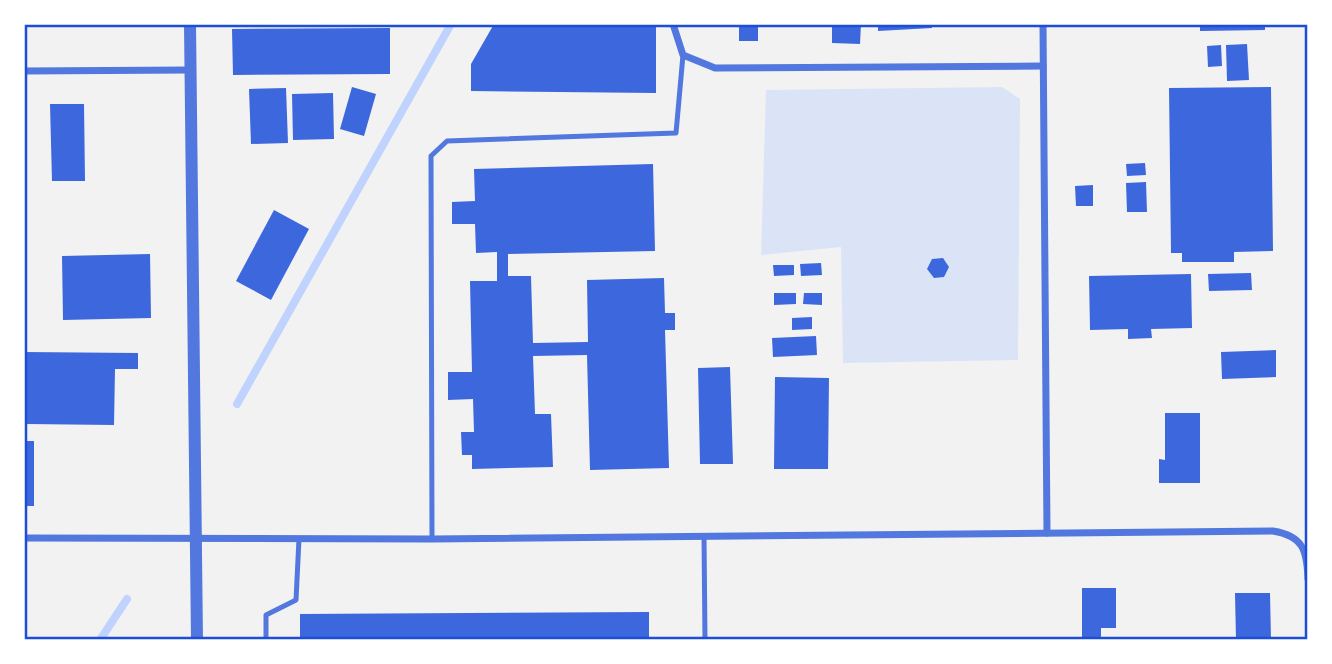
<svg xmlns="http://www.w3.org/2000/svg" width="1332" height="664" font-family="'Varela Round',sans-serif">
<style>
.green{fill:#dbe4f7}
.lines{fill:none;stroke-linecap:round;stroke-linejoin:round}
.stream{stroke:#bfd3fe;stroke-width:8}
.building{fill:#3d67dc}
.service{stroke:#5277de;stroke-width:5}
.minor{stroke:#5277de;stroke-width:7}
.tertiary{stroke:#5277de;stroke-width:12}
.neatline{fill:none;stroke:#1d4ed8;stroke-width:2.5}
</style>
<rect width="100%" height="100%" fill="#f2f2f2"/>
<polygon class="green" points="1002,87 1020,99 1018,360 843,363 841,247 761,255 766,90"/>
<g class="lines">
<g class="stream">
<polyline points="237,404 451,24"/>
<polyline points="100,640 127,599"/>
</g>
</g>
<g class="building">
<polygon points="494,24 656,24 656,93 471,91 471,64"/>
<rect x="739" y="24" width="19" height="17"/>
<polygon points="832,24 861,24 860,44 832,43"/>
<polygon points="878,24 932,24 932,28 878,31"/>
<polygon points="1200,24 1265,24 1265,30 1200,31"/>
<polygon points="390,28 390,74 233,75 232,29"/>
<polygon points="1247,44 1249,80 1227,81 1226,45"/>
<polygon points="1221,45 1222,66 1208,67 1207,46"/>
<polygon points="352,87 376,94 364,136 340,129"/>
<polygon points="1271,87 1273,251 1234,252 1234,262 1182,262 1182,253 1171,253 1169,88"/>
<polygon points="286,88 288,143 251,144 249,89"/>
<polygon points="333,93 334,139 293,140 292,94"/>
<polygon points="50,104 84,104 85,181 52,181"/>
<polygon points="1145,163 1146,175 1127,176 1126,164"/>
<polygon points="653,164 655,251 508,254 508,276 531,276 533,343 588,342 587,280 664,278 665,313 675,313 675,330 665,330 669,468 590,470 587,355 533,356 535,414 551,414 553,467 472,469 472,455 462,455 461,432 474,432 473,399 448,400 448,372 472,372 470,281 497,281 497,252 476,253 475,224 452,224 452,202 475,201 474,169"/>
<polygon points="1146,182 1147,212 1127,212 1126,183"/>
<polygon points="1093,185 1093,206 1076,206 1075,186"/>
<polygon points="274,210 309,229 271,300 236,281"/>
<polygon points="150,254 151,318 63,320 62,256"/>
<polygon points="943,258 949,267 944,277 934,278 927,269 932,259"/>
<polygon points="821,263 822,275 801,276 800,264"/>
<polygon points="773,265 794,265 794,275 774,276"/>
<polygon points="1251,273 1252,290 1209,291 1208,274"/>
<polygon points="1191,274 1192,328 1151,329 1152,338 1128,339 1128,329 1090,330 1089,276"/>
<polygon points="774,293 796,293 796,304 774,305"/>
<polygon points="804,293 822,293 822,305 803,304"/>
<polygon points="812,317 812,329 792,330 792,318"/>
<polygon points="816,336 817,355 773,357 772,338"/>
<polygon points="1276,350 1276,377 1222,379 1221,352"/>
<polygon points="24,352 138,353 138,369 115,369 114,425 27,424 27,441 34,441 34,506 24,506"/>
<polygon points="730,367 733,464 700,464 698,368"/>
<polygon points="775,377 829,378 828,469 774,469"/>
<polygon points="1165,413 1200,413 1200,483 1159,483 1159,459 1165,460"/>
<polygon points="1082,588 1116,588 1116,628 1101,628 1101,639 1082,639"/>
<polygon points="1235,593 1270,593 1271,640 1236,640"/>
<polygon points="649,612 649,640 300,640 300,614"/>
</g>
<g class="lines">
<g class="service">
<polyline points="704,536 705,640"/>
<polyline points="432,539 431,156 447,141 676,133 683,55"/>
<polyline points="266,640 266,615 296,600 299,539"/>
</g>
<g class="minor">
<polyline points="673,24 683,55 715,68 1043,66"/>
<polyline points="1043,24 1047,533"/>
<polyline points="24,71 190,70"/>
<path d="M 24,538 L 432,539 L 1273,531 C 1303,536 1307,550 1308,579"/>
</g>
<polyline class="tertiary" points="190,24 197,640"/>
</g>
<rect width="1332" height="664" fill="none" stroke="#ffffff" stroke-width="52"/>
<rect x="26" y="26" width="1280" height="612" class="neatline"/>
</svg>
